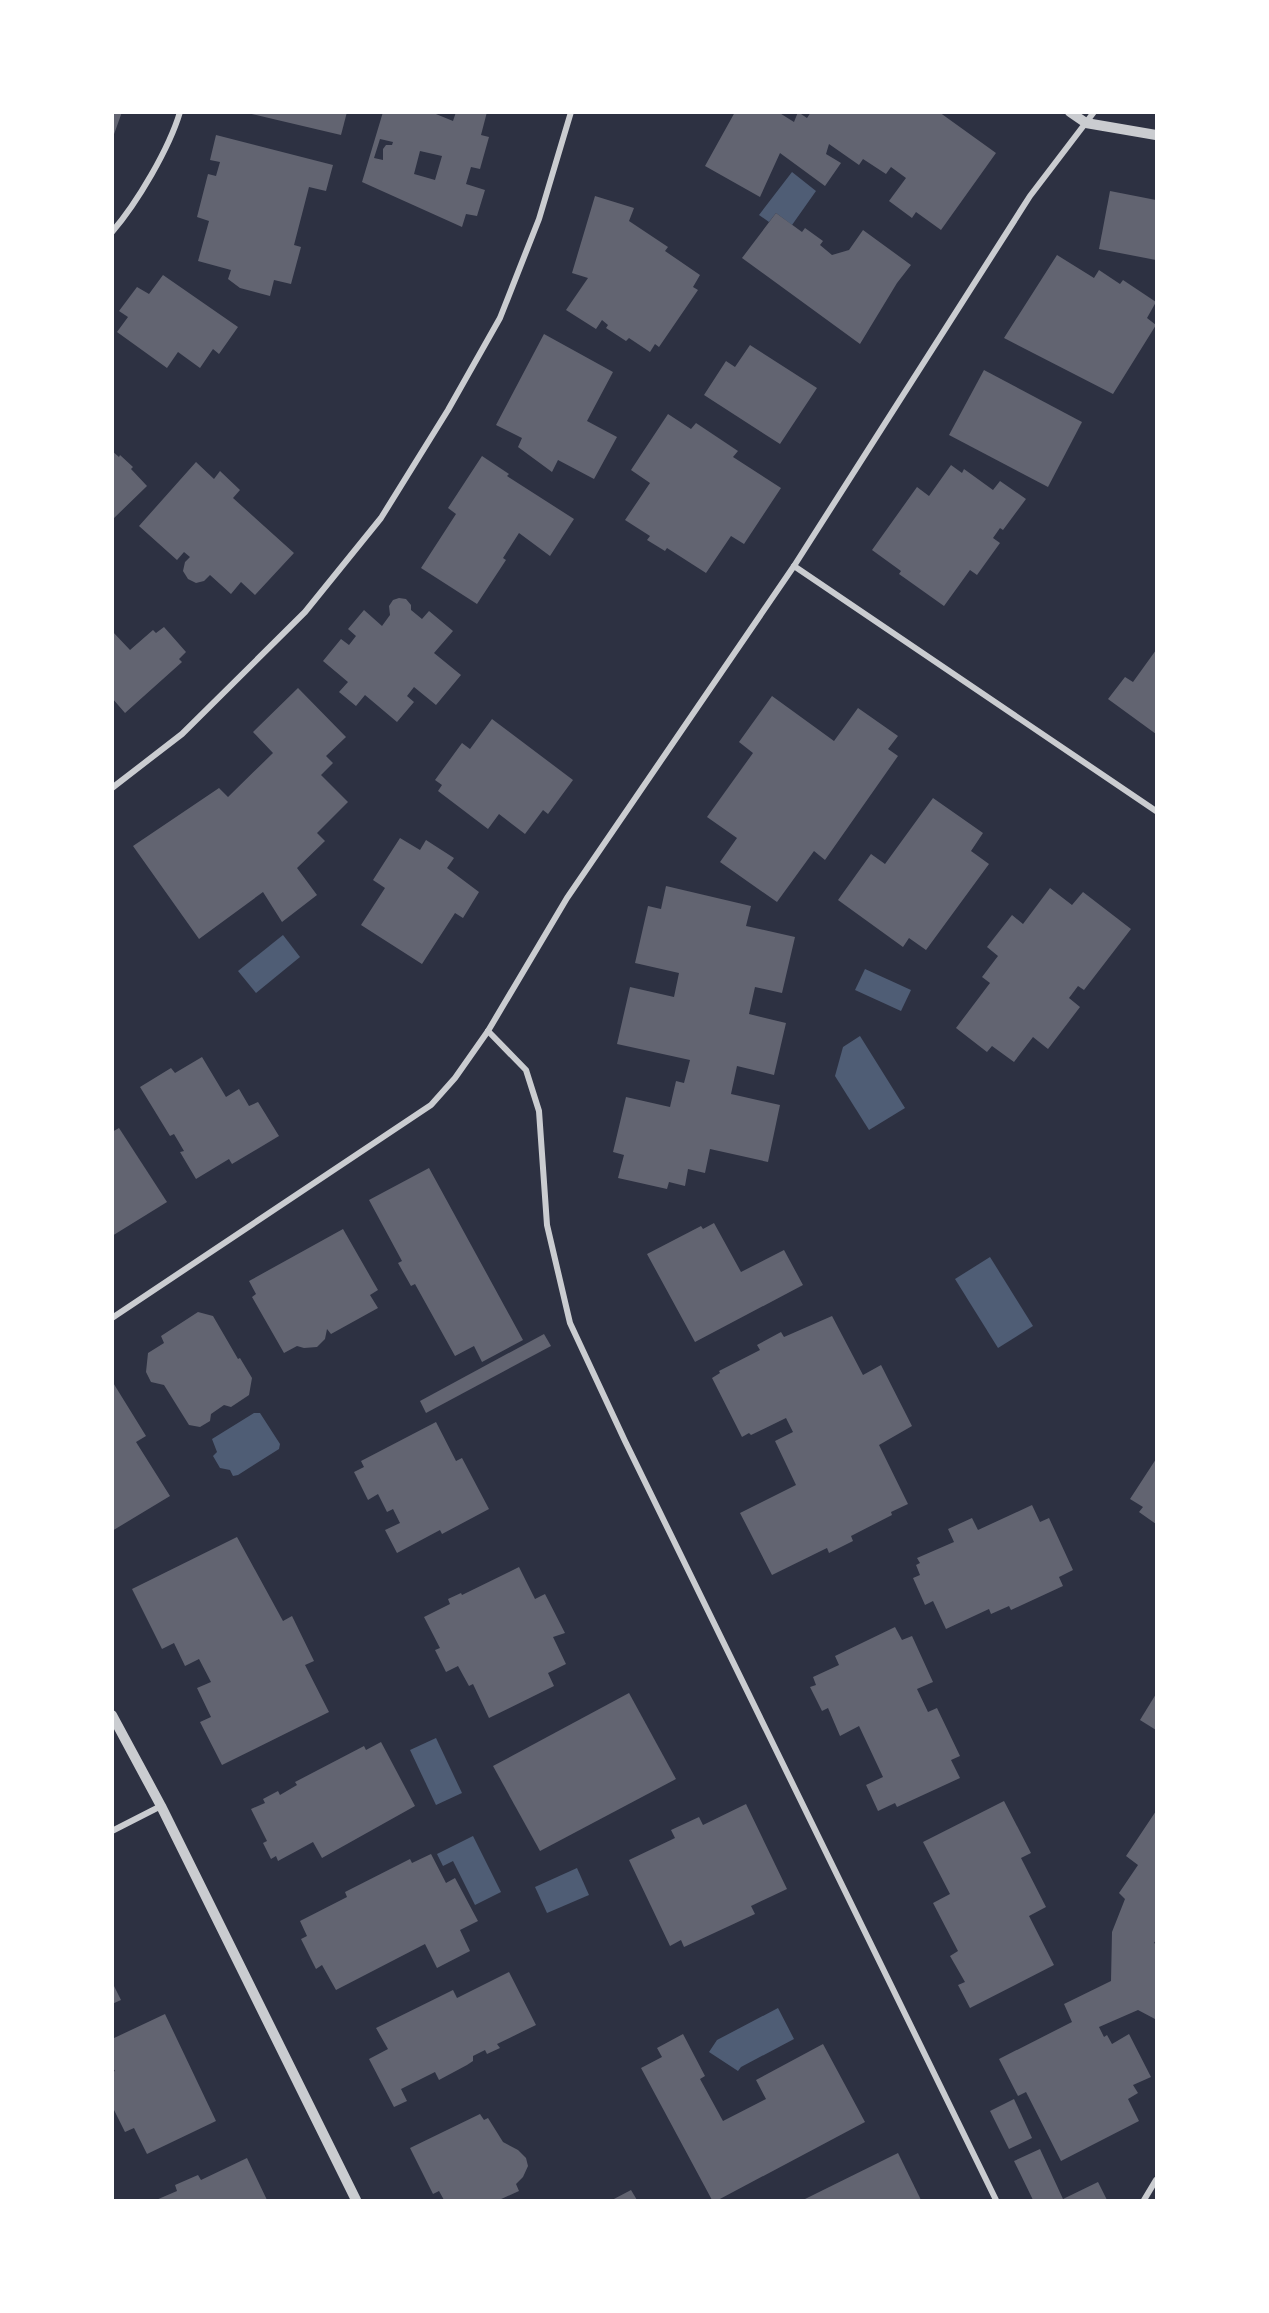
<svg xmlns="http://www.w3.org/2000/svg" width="1269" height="2313" font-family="Helvetica,sans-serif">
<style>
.water{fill:#4f5d75}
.building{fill:#626471;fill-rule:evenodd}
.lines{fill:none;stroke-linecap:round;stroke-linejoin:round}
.minor{stroke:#caccd0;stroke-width:6}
.tertiary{stroke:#caccd0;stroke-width:10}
</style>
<rect width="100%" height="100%" fill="#2d3142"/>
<g class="water">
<polygon points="792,172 816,191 792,225 776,213 769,222 759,215"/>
<polygon points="283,935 300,957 256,993 238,971"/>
<polygon points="865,969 911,990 901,1011 855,990"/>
<polygon points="860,1036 905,1108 869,1130 835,1076 843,1047"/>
<polygon points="990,1257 1033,1326 998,1348 955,1279"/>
<polygon points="254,1413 260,1413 280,1444 279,1449 238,1475 233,1476 230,1470 220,1468 213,1456 217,1452 212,1439"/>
<polygon points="436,1738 462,1793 436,1805 410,1750"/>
<polygon points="473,1836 501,1892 475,1905 453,1861 443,1866 437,1854"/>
<polygon points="577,1868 589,1895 547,1913 535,1887"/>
<polygon points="778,2008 794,2039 741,2067 738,2071 709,2052 717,2040"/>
</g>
<g class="building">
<polygon points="112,112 122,112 113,137 112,137"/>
<polygon points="243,112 347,112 341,135"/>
<path d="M 383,112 L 431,112 L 453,121 L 456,112 L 487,112 L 481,135 L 489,137 L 480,169 L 471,167 L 466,184 L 485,190 L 477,216 L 466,214 L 462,227 L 362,182 ZM 380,139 L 393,142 L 392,145 L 386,145 L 383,149 L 383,160 L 374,158 ZM 420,151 L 442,156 L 435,180 L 414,174 Z"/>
<polygon points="735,112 778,112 794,122 798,112 807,118 811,112 939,112 996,153 941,230 916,212 912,218 889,201 906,178 891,167 886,174 863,159 859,165 829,144 826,154 841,163 825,186 780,153 760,197 705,166"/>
<polygon points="216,135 333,165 326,191 309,187 294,245 301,247 291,284 274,280 270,296 240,288 228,279 231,270 198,261 209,221 197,217 208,174 216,176 220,162 210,160"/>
<polygon points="1110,191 1156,200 1156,260 1099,249"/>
<polygon points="595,196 634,208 629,221 668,247 665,251 700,275 693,287 698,290 659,347 655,344 650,352 629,338 626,341 606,328 608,325 602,320 596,329 566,310 588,278 572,273"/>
<polygon points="776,213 802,232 805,228 823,241 820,245 832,255 849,250 863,230 911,265 897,283 860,344 742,258"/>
<polygon points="1057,255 1094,278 1099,270 1120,284 1123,280 1156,302 1147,318 1156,325 1113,394 1004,338"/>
<polygon points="163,275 238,327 219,354 213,349 200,368 178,352 167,368 117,332 128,317 119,311 137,287 149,294"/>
<polygon points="544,334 613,372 587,421 617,437 594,479 558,460 552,472 518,447 522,438 496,425"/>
<polygon points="750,345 817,388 780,444 704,395 726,361 735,367"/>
<polygon points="984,370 1082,422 1048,487 949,435"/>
<polygon points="668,414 691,429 696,423 738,451 733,457 781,488 744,544 731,536 706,573 667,548 665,551 647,540 650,536 625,520 650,483 631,470"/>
<polygon points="112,451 119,457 120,455 133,467 131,469 147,486 112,520"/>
<polygon points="482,456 509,474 507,476 574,519 550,556 519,533 503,558 506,560 477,604 421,568 456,514 448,508"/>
<polygon points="196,462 214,479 220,471 240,490 233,498 294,553 255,595 241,582 231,594 210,575 204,581 196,583 188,579 183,571 185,562 190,557 184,552 177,560 139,526"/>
<polygon points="951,465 962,473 964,469 993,490 1000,481 1026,499 1003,530 1000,528 993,538 1000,543 977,575 970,570 944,606 899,574 901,571 872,550 917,487 929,496"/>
<polygon points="399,598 406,599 411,605 411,610 422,619 429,611 453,631 434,653 461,675 436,705 414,687 407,696 414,702 397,722 365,695 356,706 339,692 348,682 323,661 341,639 349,645 356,636 348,629 364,610 382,626 390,615 389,606 393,600"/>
<polygon points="164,627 186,652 179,659 182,662 125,713 112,698 112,631 130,650 153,630 156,633"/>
<polygon points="1156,650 1156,734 1108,699 1125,677 1133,682"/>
<polygon points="298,688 346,737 326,756 333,763 321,775 348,802 317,833 325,841 297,868 317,895 282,922 263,892 199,939 133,846 219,788 228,797 273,753 253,732"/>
<polygon points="772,696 834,741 858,708 898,736 888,749 898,756 825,860 814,851 777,902 720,862 737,838 707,817 753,753 739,742"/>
<polygon points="492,719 573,780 548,814 543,810 525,834 499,814 488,829 438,791 442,785 435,780 462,743 470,749"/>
<polygon points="933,798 983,833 971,851 989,864 926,950 909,938 903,947 838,900 871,854 885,864"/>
<polygon points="400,838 420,850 426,840 454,858 447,868 479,892 463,918 455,913 422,964 361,925 385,888 373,880"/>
<polygon points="666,886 751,906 746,926 795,937 782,993 755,987 749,1014 786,1023 774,1075 737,1066 731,1094 780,1105 768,1162 710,1149 705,1173 688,1169 685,1186 669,1182 667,1189 618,1178 624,1155 613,1152 626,1097 670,1107 676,1081 684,1083 690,1060 617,1044 630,987 674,997 679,973 635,963 648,906 661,909"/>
<polygon points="1050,888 1072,905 1083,892 1131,929 1084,990 1078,986 1069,998 1080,1007 1048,1049 1033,1037 1014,1062 992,1046 987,1052 956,1028 990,983 982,977 998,956 987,947 1012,915 1023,924"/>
<polygon points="202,1057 226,1097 239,1089 249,1106 258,1102 279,1136 232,1164 229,1159 196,1179 180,1152 184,1151 174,1134 170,1136 140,1087 171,1068 175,1073"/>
<polygon points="119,1128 167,1202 112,1236 112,1132"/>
<polygon points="429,1168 523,1340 482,1362 474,1346 455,1356 415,1284 411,1286 398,1263 402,1261 369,1200"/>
<polygon points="714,1223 741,1272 784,1250 803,1285 695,1342 647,1254 701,1226 703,1229"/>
<polygon points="343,1229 378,1290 370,1295 378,1308 331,1334 327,1329 325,1339 317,1347 304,1348 297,1346 284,1353 252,1297 256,1294 249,1281"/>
<polygon points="198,1312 213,1316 238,1359 240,1358 252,1378 249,1395 231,1407 224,1405 211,1414 210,1421 200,1427 189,1425 164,1385 151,1382 146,1372 148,1353 164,1343 161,1336"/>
<polygon points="832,1316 863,1375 881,1365 912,1426 879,1445 908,1504 891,1512 892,1515 851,1536 853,1541 829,1553 827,1548 772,1575 740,1513 796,1485 775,1441 793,1432 786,1418 751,1435 749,1433 742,1437 712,1378 720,1373 719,1371 760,1350 757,1345 781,1332 784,1337"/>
<polygon points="544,1334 551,1346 426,1413 420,1401"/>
<polygon points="112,1381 146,1436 136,1442 170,1496 112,1531"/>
<polygon points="436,1422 456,1461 462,1458 489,1509 442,1534 440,1530 397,1553 385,1530 400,1523 393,1509 387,1512 378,1494 368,1500 354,1472 364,1467 361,1461"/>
<polygon points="1156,1459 1156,1524 1139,1512 1143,1507 1130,1499"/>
<polygon points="1032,1505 1040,1522 1049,1518 1073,1570 1059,1577 1063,1586 1011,1610 1009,1606 991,1614 989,1609 946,1629 933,1601 925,1605 913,1578 920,1575 916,1565 920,1563 917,1558 954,1542 948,1529 972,1518 978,1530"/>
<polygon points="237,1537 283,1621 292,1616 314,1661 305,1665 329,1712 222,1765 200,1722 211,1717 197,1688 211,1682 199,1659 185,1666 174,1643 162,1649 132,1589"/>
<polygon points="519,1567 535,1599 545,1594 565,1633 553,1637 566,1664 548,1673 554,1686 489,1718 473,1684 469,1686 458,1666 446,1672 435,1650 440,1648 424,1617 450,1604 448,1599 461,1593 462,1595"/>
<polygon points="895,1627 902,1640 912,1636 933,1682 917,1689 928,1712 937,1708 960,1756 951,1760 960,1778 897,1807 895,1803 878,1811 866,1785 883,1777 859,1726 840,1736 828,1708 822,1711 810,1687 816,1685 813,1677 839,1665 835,1656"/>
<polygon points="629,1693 676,1779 540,1851 493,1766"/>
<polygon points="1156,1694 1156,1730 1140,1720"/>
<polygon points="381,1742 415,1806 322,1858 313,1842 278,1861 276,1856 271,1859 263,1843 267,1841 251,1809 265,1803 263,1799 278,1791 280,1795 297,1785 295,1782 364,1746 366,1750"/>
<polygon points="1004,1801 1031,1853 1021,1858 1046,1907 1029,1916 1054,1965 970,2008 958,1985 965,1982 950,1956 958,1951 933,1903 950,1894 923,1842"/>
<polygon points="746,1804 787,1889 751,1906 755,1914 684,1947 681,1940 670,1946 629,1860 675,1838 671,1830 699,1817 703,1825"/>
<polygon points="1156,1811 1156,1940 1154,1943 1156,1944 1156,2017 1155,2019 1138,2010 1099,2027 1104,2037 1107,2035 1112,2044 1129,2034 1151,2077 1133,2085 1138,2093 1128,2099 1139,2121 1061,2161 1026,2092 1018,2096 999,2059 1072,2022 1064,2004 1111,1981 1112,1932 1125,1899 1119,1893 1138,1865 1126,1856"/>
<polygon points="431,1854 446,1883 455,1878 478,1921 460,1930 470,1951 437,1968 425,1944 336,1990 322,1965 316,1969 301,1939 307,1936 300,1921 347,1897 345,1892 410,1859 412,1863"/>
<polygon points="509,1972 536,2025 497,2044 500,2048 487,2054 485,2050 473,2056 473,2061 467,2065 439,2080 435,2072 401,2089 407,2101 394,2107 369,2059 388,2049 376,2028 453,1990 457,1998"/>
<polygon points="112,1982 121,2000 112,2004"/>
<polygon points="165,2014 216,2121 147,2154 134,2128 125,2132 112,2106 112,2072 115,2071 112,2067 112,2039"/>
<polygon points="683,2034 705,2076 700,2079 723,2121 766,2099 756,2080 823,2044 865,2122 718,2200 712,2200 641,2068 662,2057 657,2048"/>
<polygon points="1014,2099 1032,2138 1009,2149 990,2111"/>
<polygon points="480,2114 484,2120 488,2118 503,2142 518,2150 526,2158 528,2166 523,2177 516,2184 519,2191 499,2200 444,2200 439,2191 433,2194 410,2148"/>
<polygon points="1040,2149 1063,2199 1098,2182 1107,2200 1033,2200 1014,2161"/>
<polygon points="898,2153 921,2200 803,2200"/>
<polygon points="247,2158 267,2200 156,2200 177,2191 175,2185 198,2175 201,2180"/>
<polygon points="631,2190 637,2200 612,2200"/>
</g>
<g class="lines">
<g class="minor">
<path d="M 112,232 C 137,203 169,149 180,112"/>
<polyline points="794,566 1156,811"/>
<polyline points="112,788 182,734 305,612 381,518 448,410 500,318 539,219 571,112"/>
<polyline points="488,1031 526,1070 539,1111 547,1225 570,1323 625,1441 996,2200"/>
<polyline points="112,1318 431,1105 455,1078 488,1031 567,898 794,566 1030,196 1094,112"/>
<polyline points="112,1831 161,1806"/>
<polyline points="1144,2200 1156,2180"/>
</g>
<g class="tertiary">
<polyline points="1070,112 1086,123 1156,135"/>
<polyline points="112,1715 161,1806 356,2200"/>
</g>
</g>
<rect width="1269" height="2313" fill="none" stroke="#ffffff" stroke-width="228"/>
</svg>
